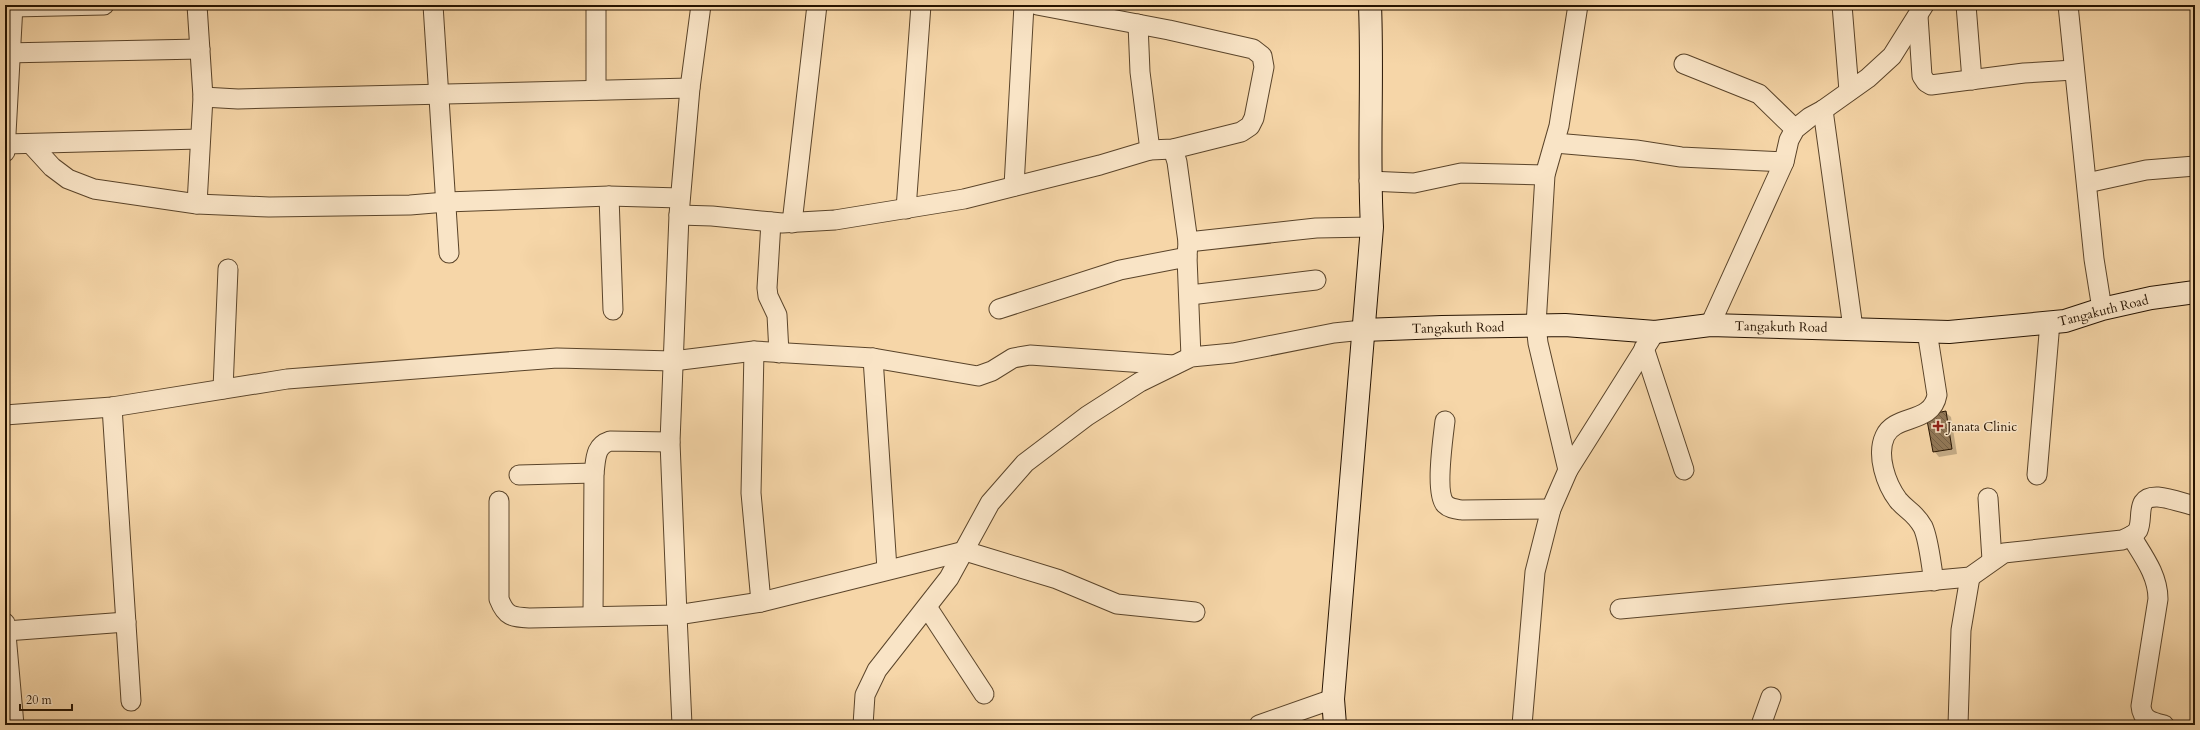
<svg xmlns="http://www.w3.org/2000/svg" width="2200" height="730" font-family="Cardo,serif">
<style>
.shadow{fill:#0003}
.building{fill:url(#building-back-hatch);stroke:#261300}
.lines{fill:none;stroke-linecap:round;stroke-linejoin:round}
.street-casing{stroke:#5a442a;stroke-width:21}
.secondary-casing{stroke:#261300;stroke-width:24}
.street{stroke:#f9e4c6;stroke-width:19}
.secondary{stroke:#f9e4c6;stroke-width:22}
.poi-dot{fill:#8f2418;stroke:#f9e4c6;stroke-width:1.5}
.labels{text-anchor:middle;stroke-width:3;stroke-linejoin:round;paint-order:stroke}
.street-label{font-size:13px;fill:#261300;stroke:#f9e4c6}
.poi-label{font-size:13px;fill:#261300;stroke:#f9e4c6;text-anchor:start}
</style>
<defs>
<pattern id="building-back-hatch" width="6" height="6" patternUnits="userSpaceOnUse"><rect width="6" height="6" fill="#927857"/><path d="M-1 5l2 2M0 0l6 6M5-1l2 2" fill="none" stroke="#776146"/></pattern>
</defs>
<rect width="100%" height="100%" fill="#f6d6a8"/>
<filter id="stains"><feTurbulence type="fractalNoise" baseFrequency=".005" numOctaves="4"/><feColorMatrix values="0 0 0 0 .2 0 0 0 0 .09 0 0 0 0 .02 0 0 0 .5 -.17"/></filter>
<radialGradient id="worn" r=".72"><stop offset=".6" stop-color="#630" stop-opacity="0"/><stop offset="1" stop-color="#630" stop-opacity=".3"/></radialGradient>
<polygon class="shadow" points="1945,412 1951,417 1957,454 1939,457 1934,451"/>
<polygon class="building" points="1946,411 1952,449 1933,452 1926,415"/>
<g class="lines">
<defs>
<g id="street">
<polyline points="197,5 203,97 197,204"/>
<polyline points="433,5 449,253"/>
<polyline points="701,5 690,88 679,215 670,442 677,615 761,602 965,551 1057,579 1117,604 1195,612"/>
<polyline points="1842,5 1849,91"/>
<polyline points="1966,5 1972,80"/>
<polyline points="2068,5 2094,259 2102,309"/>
<polyline points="13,7 104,5"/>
<polyline points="1918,16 1922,76 1926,82 1931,85 2024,73 2074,70"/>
<polyline points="1138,24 1140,72 1150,150"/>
<polyline points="5,53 200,49"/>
<polyline points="1684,64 1759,94 1795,129"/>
<polyline points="596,90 596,5"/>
<polyline points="203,97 238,99 690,88"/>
<polyline points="1823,110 1853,328"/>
<polyline points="1555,143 1636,150 1681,157 1784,162"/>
<polyline points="5,144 200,139"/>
<polyline points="31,144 52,167 68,179 94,189 197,204 269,207 410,205 446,202 609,196 680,198"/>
<polyline points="1173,149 1177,162 1188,242 1187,257 1191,357"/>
<polyline points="5,152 13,5"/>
<polyline points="1369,181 1414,183 1461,173 1545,175"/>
<polyline points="2087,183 2146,170 2195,166"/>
<polyline points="1014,186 1024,5"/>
<polyline points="609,196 613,310"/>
<polyline points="906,209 921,5"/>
<polyline points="679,215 712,216 782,223 835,220 964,199 1100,165 1150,150 1173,149 1241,132 1250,126 1254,118 1264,67 1262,56 1253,49 1169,30 1037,5"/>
<polyline points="771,222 767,288 768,296 777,315 779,353"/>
<polyline points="792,223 817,5"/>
<polyline points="1188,242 1316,228 1372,227"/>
<polyline points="1190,295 1316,280"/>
<polyline points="999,309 1120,270 1187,257"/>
<polyline points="1710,325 1784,162 1789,140 1795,129 1810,117 1823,110 1868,78 1892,56 1924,5"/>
<path d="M 1927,331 L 1937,395 C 1932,424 1895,414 1885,436 C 1876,455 1886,484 1898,500 C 1907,511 1914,511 1923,527 C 1929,540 1931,565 1934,581"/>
<polyline points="1644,348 1684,470"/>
<polyline points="754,351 751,493 761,602"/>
<polyline points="873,358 887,569"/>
<polyline points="223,389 228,269"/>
<polyline points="112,407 131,701"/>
<polyline points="5,415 112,407 287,379 557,358 673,361 754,351 873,358 978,376 992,371 1013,358 1030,355 1174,365"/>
<path d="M 1445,421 C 1443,438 1435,492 1445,504 C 1450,509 1456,509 1462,510 L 1551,509"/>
<polyline points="1568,470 1538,343 1536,325 1545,175 1559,126 1578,5"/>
<path d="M 519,475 L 594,473 C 596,458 595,446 610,441 L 670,442"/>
<polyline points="2037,475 2050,322"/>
<polyline points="1988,498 1992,560"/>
<path d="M 499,501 L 499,599 C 506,617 512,617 530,618 L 677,615 L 682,725"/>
<path d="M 2131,536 C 2143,556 2158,575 2158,599 L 2141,706 C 2142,720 2152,722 2164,725"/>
<polyline points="927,607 984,694"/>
<path d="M 1620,609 L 1970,577 L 2004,553 L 2122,540 C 2127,538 2135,535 2138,530 C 2144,517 2134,496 2158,497 C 2170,498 2183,503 2195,506"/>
<polyline points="593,616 594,473"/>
<polyline points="5,623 14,725"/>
<polyline points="6,631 126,622"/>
<polyline points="863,725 865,695 877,670 949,578 990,503 1025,463 1087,416 1140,382 1191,357 1233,353 1334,333 1363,330"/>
<polyline points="1259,725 1333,699"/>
<polyline points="1522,725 1535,572 1551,509 1568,470 1655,332"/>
<polyline points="1761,725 1771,697"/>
<polyline points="1958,725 1961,630 1970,577"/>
</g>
<g id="secondary">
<polyline points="1363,330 1442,327 1565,325 1655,332 1710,325 1949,332 2065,321 2102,309 2151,298 2195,292"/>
<path d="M 1335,725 L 1333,699 L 1372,227 C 1368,153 1373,79 1370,5"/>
</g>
</defs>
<use href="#street" class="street-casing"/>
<use href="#secondary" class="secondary-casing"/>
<use href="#street" class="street"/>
<use href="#secondary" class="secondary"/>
</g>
<path class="poi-dot" d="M1936 420h4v4h4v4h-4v4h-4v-4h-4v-4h4z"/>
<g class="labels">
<g class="street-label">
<text transform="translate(2103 310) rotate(-14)" y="5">Tangakuth Road</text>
<text transform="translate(1781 326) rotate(1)" y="5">Tangakuth Road</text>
<text transform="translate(1458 327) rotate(-1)" y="5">Tangakuth Road</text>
</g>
<g class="poi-label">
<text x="1947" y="431">Janata Clinic</text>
</g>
</g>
<rect width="2200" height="730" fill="none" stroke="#f6d6a8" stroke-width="20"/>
<rect x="6" y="6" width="2188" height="718" fill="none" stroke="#261300" stroke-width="2"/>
<rect x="10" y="10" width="2180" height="710" fill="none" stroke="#261300"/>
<path d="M20 704v6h52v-6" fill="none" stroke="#261300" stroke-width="2"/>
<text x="26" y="704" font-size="12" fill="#261300" stroke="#f9e4c6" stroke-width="3" paint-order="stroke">20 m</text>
<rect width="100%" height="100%" filter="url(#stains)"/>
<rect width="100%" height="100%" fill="url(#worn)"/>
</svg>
